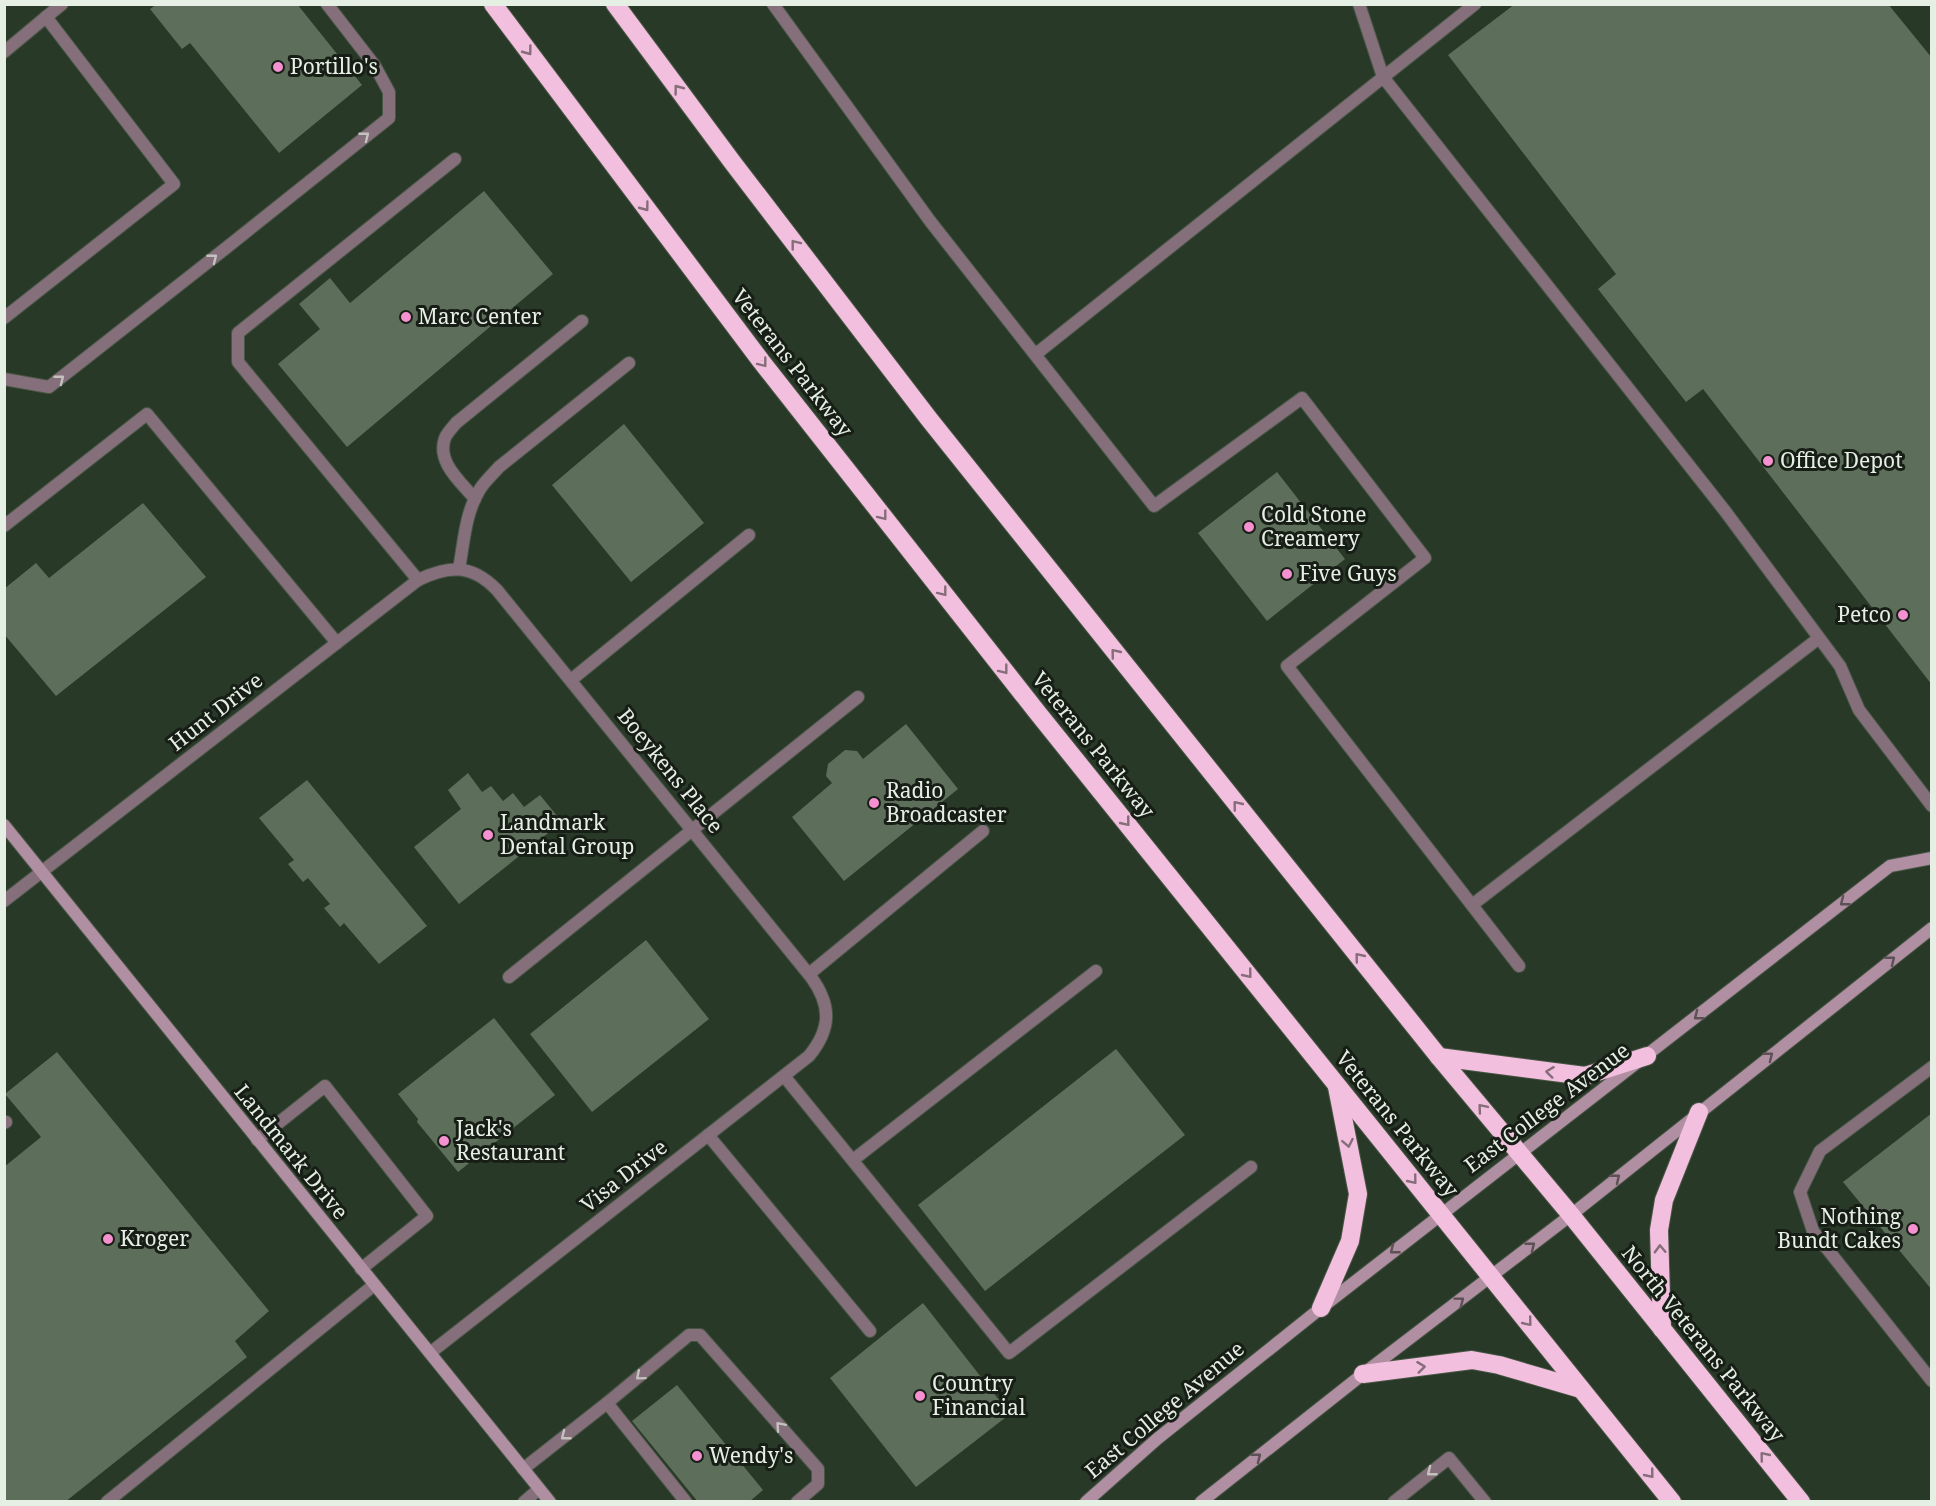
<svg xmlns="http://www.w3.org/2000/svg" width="1936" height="1506" font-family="'Noto Serif',serif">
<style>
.building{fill:#5d6e5a}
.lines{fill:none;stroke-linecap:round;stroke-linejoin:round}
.lane-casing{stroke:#475645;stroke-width:14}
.street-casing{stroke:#475645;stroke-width:14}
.secondary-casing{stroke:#475645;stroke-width:14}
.highway-casing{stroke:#475645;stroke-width:20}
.lane{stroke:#846f7b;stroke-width:12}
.street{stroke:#846f7b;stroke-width:12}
.secondary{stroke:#b18fa3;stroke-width:12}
.highway{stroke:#f3bfde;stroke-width:18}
.oneway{stroke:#856e7a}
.oneway2{stroke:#c4c2bf}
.oneway3{stroke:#5c5155}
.poi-dot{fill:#f590d1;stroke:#171e16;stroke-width:2}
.labels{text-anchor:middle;stroke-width:6;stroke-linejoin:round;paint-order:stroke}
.poi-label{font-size:21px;fill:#e6efe4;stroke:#171e16;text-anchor:start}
.street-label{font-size:21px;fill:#e6efe4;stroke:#171e16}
</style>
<rect width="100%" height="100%" fill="#293927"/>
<g class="building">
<polygon points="157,4 297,4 362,85 279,153 190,43 182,49 150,9"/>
<polygon points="1515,4 1888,4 1932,58 1932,685 1703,389 1686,402 1598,289 1616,274 1448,55"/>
<polygon points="484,191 553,274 347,447 278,364 320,329 299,304 330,278 350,303"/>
<polygon points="624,424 704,523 631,582 552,485"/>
<polygon points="1277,472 1345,559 1267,621 1198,533"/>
<polygon points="143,503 206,577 56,696 4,634 4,589 36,563 49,578"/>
<polygon points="906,724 958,789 844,881 792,817 832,783 826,776 828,764 845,750 857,751 863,759"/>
<polygon points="468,773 482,792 491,786 503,801 513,793 524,807 540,795 562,822 459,904 414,847 461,809 448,790"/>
<polygon points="307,780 427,926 379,964 344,923 340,927 324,908 330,904 308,878 303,882 288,864 294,860 259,818"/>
<polygon points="646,940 709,1019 592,1112 530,1034"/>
<polygon points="494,1018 555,1095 458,1172 417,1122 418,1119 398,1094"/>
<polygon points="1116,1049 1185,1135 985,1291 918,1205"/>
<polygon points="57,1052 269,1311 235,1341 247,1357 65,1502 4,1502 4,1167 41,1137 5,1094"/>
<polygon points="1932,1113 1932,1290 1843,1182"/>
<polygon points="923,1303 1010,1414 916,1487 830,1378"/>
<polygon points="677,1385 763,1490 749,1502 698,1502 632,1421"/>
</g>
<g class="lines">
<defs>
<g id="lane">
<polyline points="773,4 930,221 1154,506 1302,398 1425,558 1287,666 1519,966"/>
<polyline points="1359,4 1383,77 1725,511 1840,666 1859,710 1932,806"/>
<polyline points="46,17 62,4"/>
<polyline points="4,52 46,17 174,184 4,318"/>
<polyline points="1036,354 1475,4"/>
<polyline points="4,379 49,387 226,248 389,118 389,92 375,66 327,4"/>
<path d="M 475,499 C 461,482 436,462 445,438 C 447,433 453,427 456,423 L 582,321"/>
<polyline points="4,526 147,414 337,643"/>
<path d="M 459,569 C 464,542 465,513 480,489 C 485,481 493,474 499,467 L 629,363"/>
<polyline points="418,580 238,362 238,333 455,159"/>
<polyline points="571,680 749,535"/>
<polyline points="1472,905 1819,638"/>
<polyline points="809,974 983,831"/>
<polyline points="509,977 858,697"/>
<polyline points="1932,1067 1820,1151 1800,1192 1813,1231 1932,1381"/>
<polyline points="784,1076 1009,1353 1251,1167"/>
<polyline points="4,1123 6,1122"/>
<polyline points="708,1135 870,1331"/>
<polyline points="257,1140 325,1086 427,1216 361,1269"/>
<polyline points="853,1160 1096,971"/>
<polyline points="607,1403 686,1502"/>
<polyline points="523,1469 607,1403 689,1335 700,1335 818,1469 818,1484 797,1502"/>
<polyline points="107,1502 374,1285"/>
<polyline points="524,1502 539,1489"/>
<polyline points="1394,1502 1449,1458 1485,1502"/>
</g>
<path id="street" d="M 4,901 L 418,580 C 449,565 472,564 497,590 L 811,977 C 832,1006 831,1029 809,1056 L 430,1353"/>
<g id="secondary">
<polyline points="4,825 550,1502"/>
<polyline points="1086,1502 1157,1439 1321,1308 1890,866 1932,858"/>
<polyline points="1201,1502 1363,1374 1571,1215 1932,928"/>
</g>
<g id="highway">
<polyline points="493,4 761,361 1037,712 1672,1502"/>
<polyline points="615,4 733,163 929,419 1439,1057 1571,1215 1801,1502"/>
<polyline points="1439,1057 1585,1076 1647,1056"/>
<polyline points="1321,1308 1350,1241 1358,1194 1337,1087"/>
<polyline points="1662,1329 1659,1230 1664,1200 1699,1112"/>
<polyline points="1363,1374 1472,1360 1499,1365 1581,1389"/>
</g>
</defs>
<use href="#lane" class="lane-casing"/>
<use href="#street" class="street-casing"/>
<use href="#secondary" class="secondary-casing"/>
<use href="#highway" class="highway-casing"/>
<use href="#lane" class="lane"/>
<use href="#street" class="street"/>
<use href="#secondary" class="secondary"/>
<use href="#highway" class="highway"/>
</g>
<defs><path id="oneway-chevron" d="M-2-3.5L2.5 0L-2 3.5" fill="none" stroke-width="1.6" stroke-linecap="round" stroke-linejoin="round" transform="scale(1.5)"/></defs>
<g class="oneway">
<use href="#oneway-chevron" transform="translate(528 51) rotate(53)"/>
<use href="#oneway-chevron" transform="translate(678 89) rotate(-127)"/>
<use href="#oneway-chevron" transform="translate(645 207) rotate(53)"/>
<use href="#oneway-chevron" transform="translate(795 244) rotate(-128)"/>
<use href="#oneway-chevron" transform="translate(763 363) rotate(52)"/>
<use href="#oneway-chevron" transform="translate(883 516) rotate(52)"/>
<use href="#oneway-chevron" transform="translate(943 592) rotate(52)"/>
<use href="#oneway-chevron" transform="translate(1115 653) rotate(-129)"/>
<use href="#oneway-chevron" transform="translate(1004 670) rotate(52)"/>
<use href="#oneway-chevron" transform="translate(1237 805) rotate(-129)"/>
<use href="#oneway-chevron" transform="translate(1126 822) rotate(51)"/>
<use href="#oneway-chevron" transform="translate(1359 957) rotate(-129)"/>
<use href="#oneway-chevron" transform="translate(1248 974) rotate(51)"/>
<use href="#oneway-chevron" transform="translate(1550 1072) rotate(-173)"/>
<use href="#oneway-chevron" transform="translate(1482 1108) rotate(-130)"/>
<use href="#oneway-chevron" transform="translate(1348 1143) rotate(79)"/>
<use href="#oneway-chevron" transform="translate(1413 1180) rotate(51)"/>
<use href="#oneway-chevron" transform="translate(1660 1249) rotate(-92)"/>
<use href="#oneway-chevron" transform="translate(1528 1322) rotate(51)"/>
<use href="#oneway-chevron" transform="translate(1421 1367) rotate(-7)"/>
<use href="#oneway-chevron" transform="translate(1764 1456) rotate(-129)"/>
<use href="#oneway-chevron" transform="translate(1650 1474) rotate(51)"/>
</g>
<g class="oneway2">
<use href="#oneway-chevron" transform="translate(365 136) rotate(-38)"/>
<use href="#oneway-chevron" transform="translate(213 258) rotate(-38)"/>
<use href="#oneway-chevron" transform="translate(60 379) rotate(-38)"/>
<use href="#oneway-chevron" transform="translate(640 1376) rotate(140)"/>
<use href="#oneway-chevron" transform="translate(780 1426) rotate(-131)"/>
<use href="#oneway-chevron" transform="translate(565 1436) rotate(142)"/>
<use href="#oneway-chevron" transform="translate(1431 1472) rotate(142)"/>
</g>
<g class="oneway3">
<use href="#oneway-chevron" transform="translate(1844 902) rotate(142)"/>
<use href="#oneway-chevron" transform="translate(1891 960) rotate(-38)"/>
<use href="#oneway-chevron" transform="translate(1698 1016) rotate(142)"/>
<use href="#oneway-chevron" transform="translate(1769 1056) rotate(-38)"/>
<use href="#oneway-chevron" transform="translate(1616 1178) rotate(-39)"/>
<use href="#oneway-chevron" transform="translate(1531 1246) rotate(-38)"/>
<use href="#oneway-chevron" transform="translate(1394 1250) rotate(142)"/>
<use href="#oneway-chevron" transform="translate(1460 1301) rotate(-37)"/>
<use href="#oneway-chevron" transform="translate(1257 1457) rotate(-38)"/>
</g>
<g class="poi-dot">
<circle cx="278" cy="67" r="6"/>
<circle cx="406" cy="317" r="6"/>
<circle cx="1768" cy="461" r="6"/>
<circle cx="1249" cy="527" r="6"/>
<circle cx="1287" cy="574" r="6"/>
<circle cx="1903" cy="615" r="6"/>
<circle cx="874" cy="803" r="6"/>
<circle cx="488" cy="835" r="6"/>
<circle cx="444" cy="1141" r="6"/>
<circle cx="1913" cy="1229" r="6"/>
<circle cx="108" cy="1239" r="6"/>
<circle cx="920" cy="1396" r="6"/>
<circle cx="697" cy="1456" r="6"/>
</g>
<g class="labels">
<g class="poi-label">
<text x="290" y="74">Portillo's</text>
<text x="418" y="324">Marc Center</text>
<text x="1780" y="468">Office Depot</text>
<text x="1261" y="522">Cold Stone<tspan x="1261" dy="24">Creamery</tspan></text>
<text x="1299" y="581">Five Guys</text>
<text x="1891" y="622" text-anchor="end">Petco</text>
<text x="886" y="798">Radio<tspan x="886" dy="24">Broadcaster</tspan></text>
<text x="500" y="830">Landmark<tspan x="500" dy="24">Dental Group</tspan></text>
<text x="456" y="1136">Jack's<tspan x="456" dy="24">Restaurant</tspan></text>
<text x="1901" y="1224" text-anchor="end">Nothing<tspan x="1901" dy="24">Bundt Cakes</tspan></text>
<text x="120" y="1246">Kroger</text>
<text x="932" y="1391">Country<tspan x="932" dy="24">Financial</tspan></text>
<text x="709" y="1463">Wendy's</text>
</g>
<g class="street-label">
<text transform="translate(792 363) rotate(52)" y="7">Veterans Parkway</text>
<text transform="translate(216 712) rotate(-38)" y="7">Hunt Drive</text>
<text transform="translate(1093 745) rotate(51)" y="7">Veterans Parkway</text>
<text transform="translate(670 771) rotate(51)" y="7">Boeykens Place</text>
<text transform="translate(1547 1108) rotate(-37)" y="7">East College Avenue</text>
<text transform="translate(1397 1124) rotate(51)" y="7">Veterans Parkway</text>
<text transform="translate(291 1152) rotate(51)" y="7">Landmark Drive</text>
<text transform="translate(624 1176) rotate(-38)" y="7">Visa Drive</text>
<text transform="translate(1703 1344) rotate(51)" y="7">North Veterans Parkway</text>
<text transform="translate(1165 1410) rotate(-40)" y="7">East College Avenue</text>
</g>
</g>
<rect width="1936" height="1506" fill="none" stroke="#e6efe4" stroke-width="12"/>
</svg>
